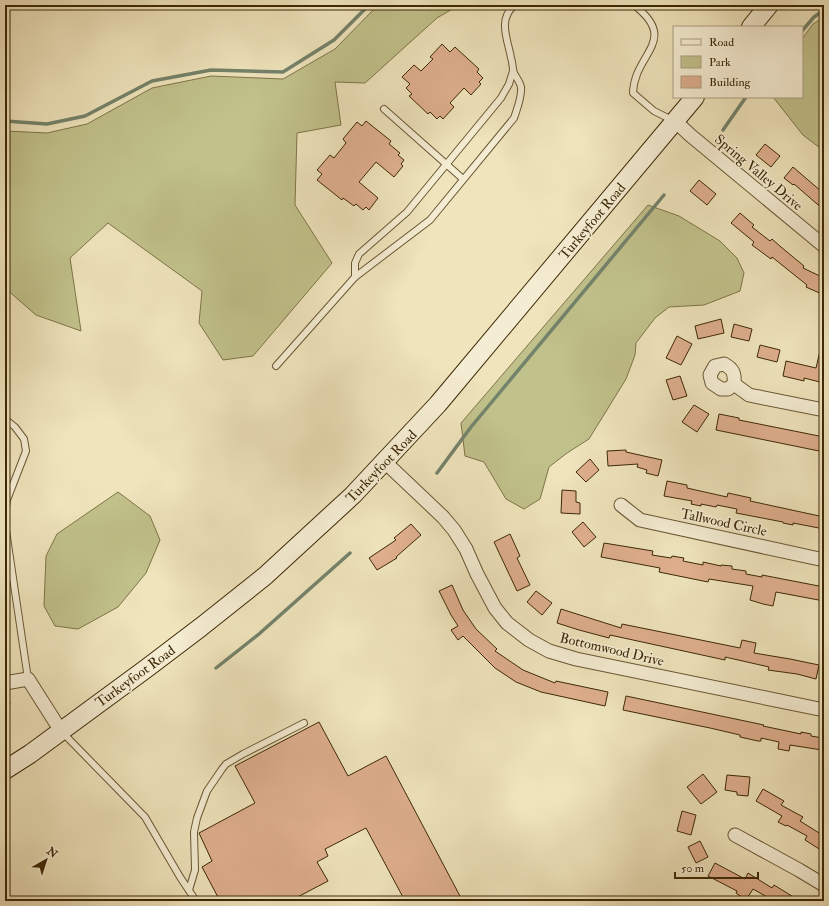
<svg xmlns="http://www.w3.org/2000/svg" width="829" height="906" font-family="'IM FELL Double Pica',serif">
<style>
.green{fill:#c1c18b;stroke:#7e7448}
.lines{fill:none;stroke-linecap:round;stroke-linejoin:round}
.stream{stroke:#74836b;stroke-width:3.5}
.building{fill:#dfaf8e;stroke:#3c2806}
.lane-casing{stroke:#695734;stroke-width:8}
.street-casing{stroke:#695734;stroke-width:15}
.secondary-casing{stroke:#3c2806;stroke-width:20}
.lane{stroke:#f5edd3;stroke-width:6}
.street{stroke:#f5edd3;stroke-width:13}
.secondary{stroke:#f5edd3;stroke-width:18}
.labels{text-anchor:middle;stroke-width:3.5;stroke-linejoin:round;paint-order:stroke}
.street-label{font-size:14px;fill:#3c2806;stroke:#f5edd3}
</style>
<rect width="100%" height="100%" fill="#efe4bc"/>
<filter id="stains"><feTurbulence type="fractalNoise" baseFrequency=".005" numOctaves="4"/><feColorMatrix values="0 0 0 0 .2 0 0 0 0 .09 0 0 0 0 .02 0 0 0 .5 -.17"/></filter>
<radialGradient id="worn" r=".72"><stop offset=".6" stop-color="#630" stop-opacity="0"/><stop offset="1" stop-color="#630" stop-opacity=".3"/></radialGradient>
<g class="green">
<polygon points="378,5 459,5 437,18 365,83 335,82 341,125 297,133 295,205 332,263 253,356 223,360 199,323 202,291 108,223 70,258 81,331 36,315 5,288 5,131 47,133 87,124 152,88 211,76 283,79 335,49"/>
<polygon points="824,17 824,151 803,135 773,97 802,97 802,39 813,24"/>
<polygon points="648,205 679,216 720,241 737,258 744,273 740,291 704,305 669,307 655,318 636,343 635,355 626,379 589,439 567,453 549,467 540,499 524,509 506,499 484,462 465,456 461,423"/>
<polygon points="118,492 150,516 160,540 146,573 118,607 78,629 55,626 44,606 46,556 57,534"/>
</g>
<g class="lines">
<g class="stream">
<polyline points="802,31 814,17 824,10"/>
<polyline points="5,121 47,124 85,116 152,81 211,70 283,72 334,40 369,5"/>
<polyline points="723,130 746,97"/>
<polyline points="437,473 471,427 664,195"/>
<polyline points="216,668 259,634 350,553"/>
<polyline points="5,704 9,703"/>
</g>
</g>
<g class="building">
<polygon points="442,44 450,52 455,47 479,69 477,72 483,78 479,82 481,84 471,95 464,88 450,103 454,107 443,119 440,116 437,119 430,112 428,114 409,96 412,94 406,88 410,84 402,77 414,65 421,71 433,59 430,57"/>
<polygon points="366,121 391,141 389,144 400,153 398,155 404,160 401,164 403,166 394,177 376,162 359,182 378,198 369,210 366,207 363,210 356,204 354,206 343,198 342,200 317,180 322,174 317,170 330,155 334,158 346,143 343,139 357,122 362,126"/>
<polygon points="765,144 780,156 771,167 756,155"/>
<polygon points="793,167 822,192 824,189 824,210 794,184 793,185 784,178"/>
<polygon points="699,180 716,194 707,205 690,191"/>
<polygon points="740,213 754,225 752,227 770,241 772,239 781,247 804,266 803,268 824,278 824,295 806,287 807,285 772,257 771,259 752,245 754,242 731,223"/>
<polygon points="721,319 724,333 698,339 695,326"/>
<polygon points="734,324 752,329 749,341 731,337"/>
<polygon points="677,336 692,344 681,365 666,358"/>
<polygon points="760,345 780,350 777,362 757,357"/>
<polygon points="820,351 824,351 824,383 804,378 804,381 783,376 786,361 816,368"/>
<polygon points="680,376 687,396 673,400 666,380"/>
<polygon points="694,405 709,414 697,432 682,422"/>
<polygon points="719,414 739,418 739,420 824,437 824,452 716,430"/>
<polygon points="626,450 626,452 662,460 658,476 646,473 647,470 637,467 638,464 608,466 607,451"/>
<polygon points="590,459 599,470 586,482 576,472"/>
<polygon points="667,481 687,485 687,488 727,497 728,493 751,498 750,501 824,517 824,529 793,523 793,525 783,523 783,522 736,513 737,509 717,505 716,507 701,504 701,506 691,504 692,501 664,496"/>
<polygon points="562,490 576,491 576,502 580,503 580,514 561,513"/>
<polygon points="583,522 596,537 584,547 572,532"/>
<polygon points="411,524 421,535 396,557 397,558 377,570 369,558 396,540 394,538"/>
<polygon points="510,534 520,556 517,558 530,585 517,591 494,542"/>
<polygon points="604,543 653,551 652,555 671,558 672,556 684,558 683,561 703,565 703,562 721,566 721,565 732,566 732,569 746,571 746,574 762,577 762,575 824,587 824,601 776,592 773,606 763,604 750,600 753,586 709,579 708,582 659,572 660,568 601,557"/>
<polygon points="452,585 463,610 476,629 497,649 495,651 523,670 555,683 556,681 608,692 605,706 541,692 516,682 495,668 463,636 458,640 451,630 458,626 451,615 439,591"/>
<polygon points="536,591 552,603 542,615 527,602"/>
<polygon points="561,609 621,628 622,624 740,648 742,640 756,643 754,653 790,659 819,665 816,679 797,674 768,670 769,667 725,657 725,660 610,635 609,638 579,630 557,623"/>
<polygon points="626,696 764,725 763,726 801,734 801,732 811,734 811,736 823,738 822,750 790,745 789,751 778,749 779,742 761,738 761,741 758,741 740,737 740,735 710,728 623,710"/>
<polygon points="319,722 348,776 386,756 461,898 456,901 405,901 366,828 325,849 328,856 317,862 328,881 290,901 220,901 202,867 212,861 199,833 255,803 235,766"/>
<polygon points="703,774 717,792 701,804 687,787"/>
<polygon points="727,775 750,777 748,796 737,795 737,792 725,790"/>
<polygon points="763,789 784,801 781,805 803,817 800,821 824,836 824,852 805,840 807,836 787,825 786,826 778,822 782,816 756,801"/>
<polygon points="682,811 696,815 691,835 677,831"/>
<polygon points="700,841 708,857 696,863 688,847"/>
<polygon points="715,863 745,879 748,873 772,888 774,885 800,901 774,901 753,889 746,900 736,893 737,891 708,876"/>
</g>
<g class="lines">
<defs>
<g id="lane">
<path d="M 634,5 C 680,41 634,53 633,93 L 654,111 L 674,121"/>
<polyline points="384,109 463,179"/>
<polyline points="355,277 355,263 359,254 407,212 501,98 509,84 513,71"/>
<path d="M 276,366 L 355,277 L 430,220 L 514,118 C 517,109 522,97 521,87 C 520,82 516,77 514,73 C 512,68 513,63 511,58 C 508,40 497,19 515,5"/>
<polyline points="5,419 15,427 24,439 26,451 7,500 5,513"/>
<polyline points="5,524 28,679"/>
<polyline points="62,732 145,817 180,877 196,901"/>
<polyline points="189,890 195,870 194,832 197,818 207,791 222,769 226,764 243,754 304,723"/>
</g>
<g id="street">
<polyline points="675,121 690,135 824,246"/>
<path d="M 724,364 C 733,369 735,373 734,384 L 728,389 L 721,389 L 712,383 L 710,375 L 715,366 Z"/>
<polyline points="734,384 749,395 824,410"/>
<polyline points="385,462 443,517 454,530 466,549 477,574 495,608 507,623 529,640 549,651 576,659 824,710"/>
<polyline points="621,505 640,520 824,560"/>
<polyline points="5,683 28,679 61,731"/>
<polyline points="735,835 799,870 824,885"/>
</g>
<g id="secondary">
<polyline points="751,27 769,5"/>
<polyline points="5,770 30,754 147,668 201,627 265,576 353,495 438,404 695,97"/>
</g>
</defs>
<use href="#lane" class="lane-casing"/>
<use href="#street" class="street-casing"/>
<use href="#secondary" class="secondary-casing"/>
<use href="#lane" class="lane"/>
<use href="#street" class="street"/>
<use href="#secondary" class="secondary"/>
</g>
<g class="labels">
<g class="street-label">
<text transform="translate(759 172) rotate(40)" y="5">Spring Valley Drive</text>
<text transform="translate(592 221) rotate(-50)" y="5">Turkeyfoot Road</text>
<text transform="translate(381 466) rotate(-46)" y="5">Turkeyfoot Road</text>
<text transform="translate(724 522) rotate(12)" y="5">Tallwood Circle</text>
<text transform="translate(612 649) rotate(13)" y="5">Bottomwood Drive</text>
<text transform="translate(135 676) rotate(-36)" y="5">Turkeyfoot Road</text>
</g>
</g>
<rect width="829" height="906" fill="none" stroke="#efe4bc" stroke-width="20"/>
<rect x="6" y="6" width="817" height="894" fill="none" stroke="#3c2806" stroke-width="2"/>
<rect x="10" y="10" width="809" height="886" fill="none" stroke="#3c2806"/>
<rect x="673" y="26" width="130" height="72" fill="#f5edd3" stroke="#ab9e81"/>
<rect x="681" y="39" width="20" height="6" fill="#f5edd3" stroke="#ab9e81"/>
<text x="709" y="46" font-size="12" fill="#3c2806">Road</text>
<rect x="681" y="56" width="20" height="12" fill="#c1c18b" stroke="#ab9e81"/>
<text x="709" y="66" font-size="12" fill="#3c2806">Park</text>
<rect x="681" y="76" width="20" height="12" fill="#dfaf8e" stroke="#ab9e81"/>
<text x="709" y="86" font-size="12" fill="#3c2806">Building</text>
<g transform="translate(46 860) rotate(39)" stroke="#f5edd3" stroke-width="3" paint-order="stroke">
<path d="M0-3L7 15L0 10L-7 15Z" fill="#3c2806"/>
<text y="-6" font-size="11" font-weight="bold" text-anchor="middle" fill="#3c2806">N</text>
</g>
<path d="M675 872v6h83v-6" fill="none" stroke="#3c2806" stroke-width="2"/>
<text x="681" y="872" font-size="12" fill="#3c2806" stroke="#f5edd3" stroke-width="3" paint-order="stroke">50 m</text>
<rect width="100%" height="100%" filter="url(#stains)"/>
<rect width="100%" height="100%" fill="url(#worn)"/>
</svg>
